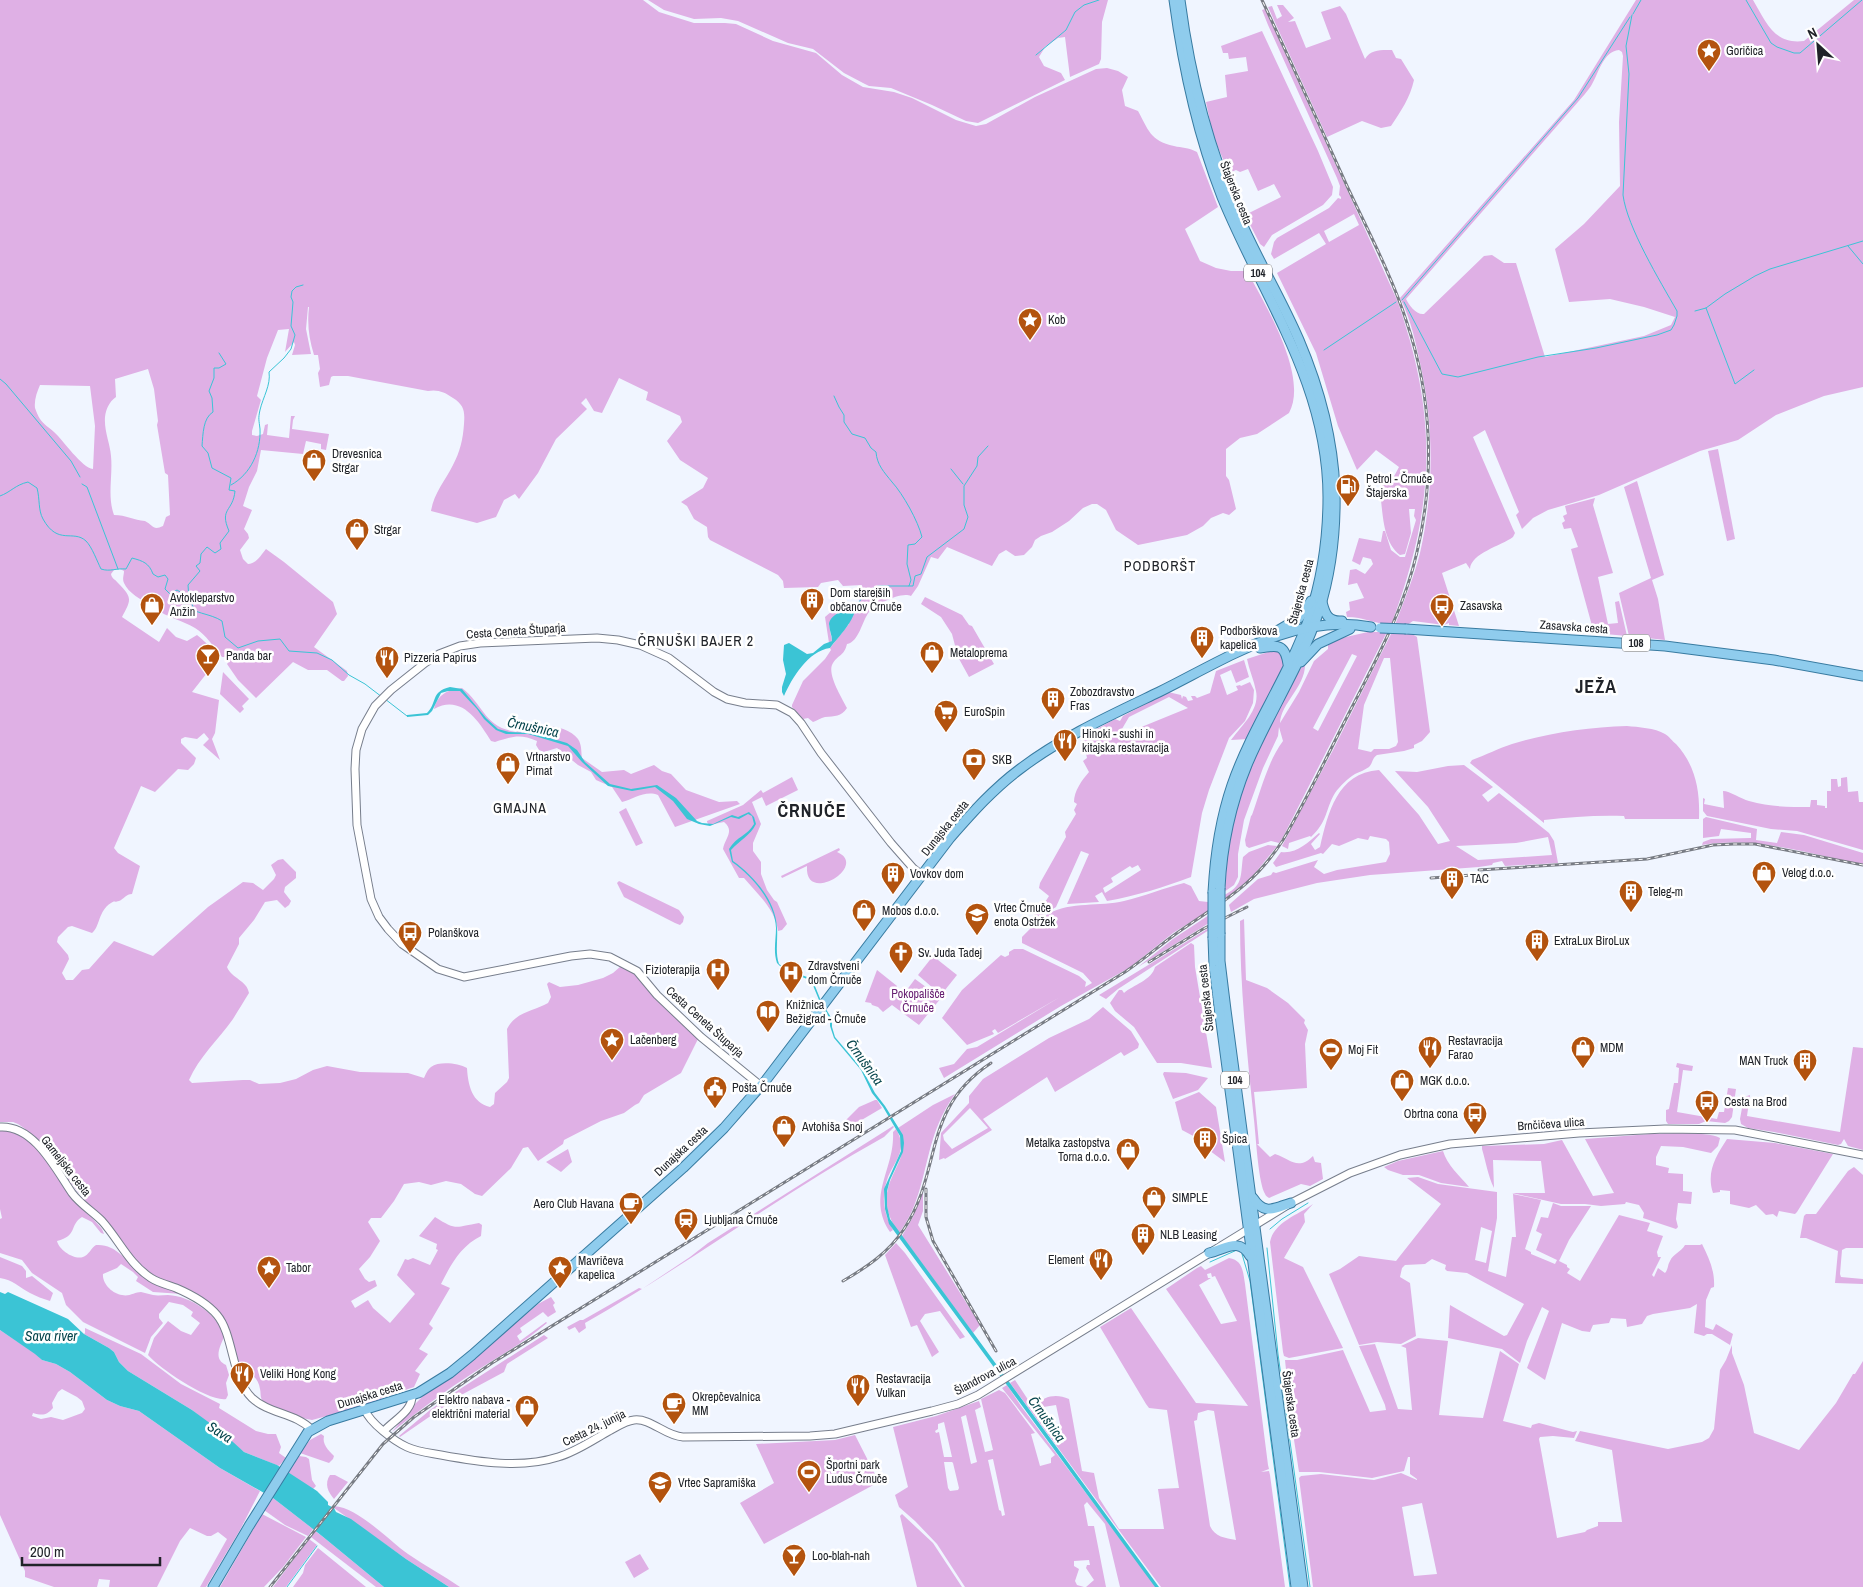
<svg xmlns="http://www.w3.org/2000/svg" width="1863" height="1587" font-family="'Archivo Narrow',sans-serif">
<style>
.green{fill:#dfb0e5;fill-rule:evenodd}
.water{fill:#3bc4d5}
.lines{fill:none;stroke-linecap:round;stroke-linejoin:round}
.stream{stroke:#3bc4d5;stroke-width:1}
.minor-casing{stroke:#777e8c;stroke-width:9}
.major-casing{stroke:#387ba1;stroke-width:11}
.minor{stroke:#fff;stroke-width:7}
.major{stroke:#8fcced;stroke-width:9}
.rail-casing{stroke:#787c84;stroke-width:3}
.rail{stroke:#fff;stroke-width:1;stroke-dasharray:4;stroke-linecap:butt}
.major-bridge-casing{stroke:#387ba1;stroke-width:11;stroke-linecap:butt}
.major-bridge{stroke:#8fcced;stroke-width:9}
.labels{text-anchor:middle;stroke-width:5;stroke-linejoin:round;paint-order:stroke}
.shield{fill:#fff;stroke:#636569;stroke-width:1}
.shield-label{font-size:11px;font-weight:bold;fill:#202329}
.poi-label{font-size:12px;fill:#202329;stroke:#fff;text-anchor:start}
.street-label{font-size:12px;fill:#202329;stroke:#fff}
.park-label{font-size:12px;fill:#682072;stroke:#fff}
.neighbourhood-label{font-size:14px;letter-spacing:1px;fill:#202329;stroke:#fff}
.water-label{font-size:14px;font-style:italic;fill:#05444b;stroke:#fff}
.district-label{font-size:18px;font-weight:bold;letter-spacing:1px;fill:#202329;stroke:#fff}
</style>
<rect width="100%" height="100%" fill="#f0f5ff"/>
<g class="green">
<path d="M 0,0 L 643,0 L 659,12 L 694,23 L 725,23 L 736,24 L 773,41 L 816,53 L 842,75 L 863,87 L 894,92 L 912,98 L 956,120 L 976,126 L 986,124 L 1035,97 L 1096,69 L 1107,68 L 1118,71 L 1128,77 L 1122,90 L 1125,106 L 1138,111 C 1148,129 1150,141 1174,146 C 1182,148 1188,147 1197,152 L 1218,207 L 1185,229 L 1200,261 L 1216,268 L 1231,271 L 1247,271 C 1265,304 1309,377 1289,413 L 1257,434 L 1240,438 L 1226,449 L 1226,476 L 1229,480 L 1236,509 L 1229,515 L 1223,513 L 1211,518 L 1203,526 L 1187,535 L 1138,545 L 1116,530 L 1106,510 L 1097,504 L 1092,504 L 1083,508 L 1069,521 L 1052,532 L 1041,536 L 1035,540 L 1032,547 L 1024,555 L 1015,556 L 1006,550 L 999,554 L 992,566 L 947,547 L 938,559 L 931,557 L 918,586 L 911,596 C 901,591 875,605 869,612 C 862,621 859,642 847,644 C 844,656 839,654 833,663 C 826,673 842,698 847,708 C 841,717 835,716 825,717 C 821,718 816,721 813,722 L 808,718 L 803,719 L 792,707 L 792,705 L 803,681 L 825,659 L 831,650 L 830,648 L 849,624 L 848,610 L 841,611 L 829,625 L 832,641 L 829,643 L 825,617 C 834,609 846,602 859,602 L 862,585 L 843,586 L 838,580 L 821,583 L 818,587 L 784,588 L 783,581 L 778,575 L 710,540 L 708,537 L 707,527 L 694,519 L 687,506 L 681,502 L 703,488 L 708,478 L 680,460 L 667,441 L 682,422 L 680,416 L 646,400 L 648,392 L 619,378 L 602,413 L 594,411 L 586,398 L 581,403 L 587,409 L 556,439 L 538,473 L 519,499 L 515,494 L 504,500 L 496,517 L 477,523 L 431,511 C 434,493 445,481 453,465 C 460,452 463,439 464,424 C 465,411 464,405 453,398 C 445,392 437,389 428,391 L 348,376 L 333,376 L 331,377 L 329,385 L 320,387 L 318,373 L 320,369 L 318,355 L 314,355 C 309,339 307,324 309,307 L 308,307 L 306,329 L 311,354 L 292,355 L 295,345 L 294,342 L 285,352 L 289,329 L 278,330 L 267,358 L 257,396 L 261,400 L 252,431 L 252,435 L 257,436 L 263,434 L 265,425 L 268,424 L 267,435 L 289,438 L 291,416 L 295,416 L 293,420 L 292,429 L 329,434 L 326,450 L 321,449 L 321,444 L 306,441 L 303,454 L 261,450 L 257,471 L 249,487 L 243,506 L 252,510 L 244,529 L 248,534 L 249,538 L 240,550 L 243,559 L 248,564 C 256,564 261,555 266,549 L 284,562 L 333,602 L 337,614 L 314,647 L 347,671 L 348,676 L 344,681 L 342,681 L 327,670 L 308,670 L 293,662 L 256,698 L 238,680 L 227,664 L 230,660 L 228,657 L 222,657 C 214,647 206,635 195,628 C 182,620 167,618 155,608 L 156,604 L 153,602 L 150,605 C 142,600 128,593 124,583 C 122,579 124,575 124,571 L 120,569 L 114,570 L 111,574 C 112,579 115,579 118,583 C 133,598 131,600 122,617 L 159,642 L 167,628 L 176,637 L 187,641 L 197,635 C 204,641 220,653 214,664 L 192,692 L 219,700 L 215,733 L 212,739 L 220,760 L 203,745 L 209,739 L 204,733 L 197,739 L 185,737 L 181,739 L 181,743 L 196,758 L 194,764 L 188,770 L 178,769 L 155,792 L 141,786 L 114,848 L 118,853 L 140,866 L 132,894 C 126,894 124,899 119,901 C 113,903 116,900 111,903 C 98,911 100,927 92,933 L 72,926 L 68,927 L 58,937 L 57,942 L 68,955 L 69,959 L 62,973 L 66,980 L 73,980 L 82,970 L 89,969 L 114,941 L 153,956 L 208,907 L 243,882 L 253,883 L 263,890 L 274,879 L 276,875 L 271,865 L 278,860 L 283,859 L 296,872 L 296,878 L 285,887 L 284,892 L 291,901 L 289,905 L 285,908 L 277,900 L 265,902 L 254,920 L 239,938 L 239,944 L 227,967 C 232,979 247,980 249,993 C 244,1001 238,1011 233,1019 C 218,1040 199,1057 189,1080 L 192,1083 L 243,1080 L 250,1080 L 259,1084 L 280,1083 L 296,1079 L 313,1070 L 327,1066 L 360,1072 L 408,1073 L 424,1078 C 426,1074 427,1070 431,1067 C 439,1061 458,1063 467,1068 C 468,1085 472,1103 490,1107 L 494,1104 L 495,1093 L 507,1082 L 509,1078 L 507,1029 C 515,1012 534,1011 548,1003 L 551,997 L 547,984 L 549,982 L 560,987 L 578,985 L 603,978 L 613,973 L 621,966 L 634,972 L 698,1039 L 681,1073 L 644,1095 L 639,1103 L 635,1105 L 624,1113 L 601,1121 L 564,1140 L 563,1144 L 538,1161 L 528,1147 L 523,1148 L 511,1168 L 482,1196 L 475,1194 L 461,1184 L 446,1181 L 431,1185 L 419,1182 L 404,1184 L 394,1201 L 381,1218 L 371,1218 L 368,1222 L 380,1241 L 370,1257 L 359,1269 L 365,1279 L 369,1282 L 375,1280 L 377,1286 L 351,1301 L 355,1308 L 368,1300 L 373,1308 L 390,1323 L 415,1294 L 397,1275 L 405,1259 L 408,1260 L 413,1258 L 430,1265 L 438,1250 L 436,1249 L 437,1244 L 419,1236 L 435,1217 C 457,1231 455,1227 479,1223 L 482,1225 L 481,1236 C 461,1246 451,1264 441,1284 L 450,1288 L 429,1324 L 433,1328 L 419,1349 L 428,1354 L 415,1371 L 420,1374 L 414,1387 L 382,1398 L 371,1404 L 312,1420 C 301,1418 268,1409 262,1400 C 260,1396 261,1393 260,1389 C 258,1376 249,1373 240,1368 L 220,1315 L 144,1271 L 73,1186 L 44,1148 L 24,1128 L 18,1124 L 13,1122 L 0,1122 ZM 148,369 L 154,389 L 158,421 L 157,425 L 165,473 L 168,475 L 170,515 L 166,517 L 163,526 C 153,531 153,525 145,521 C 134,520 126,515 114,515 C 107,496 113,476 111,456 C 110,443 104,431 105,417 C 106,409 109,402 116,397 L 115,379 ZM 40,385 L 90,386 L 95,426 L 93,469 C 82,468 63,440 54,432 C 50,428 43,424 40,419 C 38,416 36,411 35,408 C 34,400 37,392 40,385 Z"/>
<polygon points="648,0 1108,0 1102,22 1101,59 1099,64 1070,77 1065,37 1058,38 1045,47 1039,57 1044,66 1061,73 1065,80 978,123 966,121 932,105 891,88 869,86 863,83 844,73 813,49 788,43 738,21 721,18 694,19 664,10"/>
<path d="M 1636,0 L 1753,0 C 1766,22 1774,45 1804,41 L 1854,0 L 1863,0 L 1863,387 L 1824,396 L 1776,415 L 1738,440 L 1700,451 L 1599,495 L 1548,510 L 1533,518 L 1522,529 L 1516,515 L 1519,512 L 1485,430 L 1473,437 L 1513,529 L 1515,533 L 1513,537 C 1501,546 1471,553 1470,569 L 1466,563 L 1442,573 L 1459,626 L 1449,625 L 1449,623 L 1444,625 L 1413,621 L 1407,625 L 1395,625 C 1404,601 1414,577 1420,553 C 1434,492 1434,428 1421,367 C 1416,344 1411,319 1400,298 L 1574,100 ZM 1619,50 L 1622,52 L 1623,56 L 1619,122 L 1620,186 L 1584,224 L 1555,249 L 1569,302 L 1610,299 L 1644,307 L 1675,317 L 1671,325 L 1644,336 L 1545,357 L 1516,263 L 1504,263 L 1492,255 L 1484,256 L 1424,314 C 1416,315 1409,305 1406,299 L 1578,102 C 1582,97 1587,92 1591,86 C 1598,75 1603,51 1619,50 Z"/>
<path d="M 1277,5 L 1283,5 L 1294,18 L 1288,22 L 1295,21 L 1306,48 L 1331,39 L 1321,12 L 1340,6 L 1346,14 L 1365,59 C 1371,49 1381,50 1392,50 L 1396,58 L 1401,59 L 1414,80 C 1410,98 1401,111 1391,126 L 1381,128 L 1362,121 L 1327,137 L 1268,7 L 1272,6 L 1277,19 L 1282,16 Z"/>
<path d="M 1265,9 L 1397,300 C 1439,418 1435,508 1391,625 C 1376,624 1363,617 1347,617 L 1346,612 L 1350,610 L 1349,602 L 1364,598 L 1357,583 L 1348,585 L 1350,570 L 1356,569 L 1365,574 L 1373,564 L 1371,559 L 1363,557 L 1360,565 L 1352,561 L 1359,538 L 1381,542 L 1383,531 L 1385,531 L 1391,550 L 1400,557 L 1405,557 L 1416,520 L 1414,516 L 1415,509 L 1409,509 L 1411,533 L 1405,554 L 1400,555 C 1382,541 1383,512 1380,492 L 1383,490 L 1382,485 L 1391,482 L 1399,467 L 1376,450 L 1357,470 L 1338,426 L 1316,353 L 1277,273 L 1326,244 L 1319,233 L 1274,259 L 1271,254 L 1274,242 L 1277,238 L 1329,208 L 1338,198 L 1341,199 L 1341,197 L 1339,195 L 1340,186 L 1337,178 L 1268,25 L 1262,10 ZM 1354,214 L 1359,225 L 1329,242 L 1324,231 Z"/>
<polygon points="1262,31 1318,151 1333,187 1332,195 1323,205 1272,235 1264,247 1260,244 1245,215 1281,197 1274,184 1258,191 1248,169 1240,172 1236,170 1229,173 1213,136 1206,102 1227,97 1225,75 1248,71 1246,57 1229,59 1228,53 1223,53 1221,46"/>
<polygon points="1718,449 1735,539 1727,541 1708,451"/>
<polygon points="1637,481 1664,575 1652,580 1658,599 1665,640 1629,636 1619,593 1651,578 1624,487"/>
<polygon points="1595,498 1593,505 1613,573 1598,577 1608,624 1618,623 1615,602 1619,601 1627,636 1594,633 1571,549 1578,547 1571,528 1564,529 1562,523 1565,521 1563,516 1567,514 1565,506"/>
<polygon points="925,597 962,615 969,625 972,626 994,664 969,677 958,657 952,634 941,617 921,604"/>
<path d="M 1368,632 L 1387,632 L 1283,837 L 1279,843 L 1271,841 L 1249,848 L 1246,846 L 1245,840 L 1251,816 L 1252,815 C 1261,790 1268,761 1283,741 L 1279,727 L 1278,736 L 1263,768 L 1244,820 L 1238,854 L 1238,877 L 1234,885 L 1224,892 L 1228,837 L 1243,783 L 1276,711 L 1301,668 L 1305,665 C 1305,687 1281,703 1280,723 L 1299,692 L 1314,661 L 1328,649 L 1328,645 L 1337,639 ZM 1352,654 L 1357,656 L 1318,731 L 1313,728 Z"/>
<path d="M 1392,632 L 1412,634 L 1417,637 L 1430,732 L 1422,741 L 1414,745 L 1414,748 L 1404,751 L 1377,755 C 1372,758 1373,763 1369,767 C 1365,770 1359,772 1355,774 C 1348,778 1340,786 1335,793 C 1325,810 1328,821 1311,837 L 1310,836 L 1289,843 L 1288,849 L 1282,846 L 1332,752 ZM 1384,658 L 1390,658 L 1398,742 L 1396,746 L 1389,749 L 1374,749 L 1371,752 L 1358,749 L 1364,705 Z"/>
<path d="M 1274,650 L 1281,653 L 1285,660 L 1276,683 L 1248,739 L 1231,740 C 1241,726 1260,710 1256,691 C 1254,680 1249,670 1247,659 Z"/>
<path d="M 1244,660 L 1249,677 L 1236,683 L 1231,670 L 1220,675 L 1227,695 L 1238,690 L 1236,686 L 1240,685 L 1241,686 L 1250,682 L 1254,690 L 1253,703 L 1245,721 L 1229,738 L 1209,790 L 1202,813 L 1191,877 C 1164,887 1136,896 1107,901 L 1102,892 L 1095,896 L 1099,902 L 1067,904 L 1089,854 L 1081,851 L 1056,907 L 1038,918 L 1034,914 L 1036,912 L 1038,913 L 1049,896 L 1039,888 L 1040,883 L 1066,837 L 1065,832 L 1076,814 L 1074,810 L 1077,804 L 1074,802 C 1074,791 1082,780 1089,772 L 1083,761 L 1087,758 C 1086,751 1082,745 1084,736 L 1115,719 L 1120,721 L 1123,716 L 1168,692 L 1181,695 L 1182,699 L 1183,696 L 1186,697 L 1188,701 L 1193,700 L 1191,696 L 1195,696 L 1197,698 L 1210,693 L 1216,671 ZM 1169,697 L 1188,708 L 1139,728 L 1122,736 L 1119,734 L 1129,717 ZM 1138,865 L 1141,870 L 1105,893 L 1103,888 L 1113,882 L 1111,878 L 1130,866 L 1132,868 Z"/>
<polygon points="223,672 249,699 242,706 244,709 240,713 220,694"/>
<path d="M 462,688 C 484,705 484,727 516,732 C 530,723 567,723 578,739 C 582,745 581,752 582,758 L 602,772 L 624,770 L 631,774 L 654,765 L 662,771 L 671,774 L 686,790 L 719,802 L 737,801 L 740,804 L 675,827 L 658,795 C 645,790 634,799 622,802 L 612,787 L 596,780 L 591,772 L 578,765 L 557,748 L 544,752 L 539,750 L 536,745 L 537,741 C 519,733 512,737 495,742 L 491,741 C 478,720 461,694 434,709 C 438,694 447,690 462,688 Z"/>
<path d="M 1627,726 C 1638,727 1655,728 1665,734 C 1669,736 1672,741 1676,744 C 1696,766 1700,791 1699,819 L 1625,819 L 1624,816 C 1597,815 1571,817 1544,820 L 1544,823 L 1470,763 L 1472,760 C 1486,755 1499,748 1512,744 C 1548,733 1589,727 1627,726 Z"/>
<path d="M 1464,765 L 1493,787 L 1482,795 L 1488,802 L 1499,793 L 1549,833 L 1554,841 L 1558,863 L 1505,866 L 1502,861 L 1493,863 L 1492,865 L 1479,867 L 1370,875 L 1317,883 L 1254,899 L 1231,912 L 1229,905 L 1231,903 L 1258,879 L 1271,875 L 1273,872 L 1276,873 L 1318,860 L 1314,867 L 1324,874 L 1337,870 L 1386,862 L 1390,854 L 1389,842 L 1386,839 L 1370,836 L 1368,840 L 1358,838 L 1339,846 L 1332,844 L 1323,854 L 1321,853 L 1276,867 L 1273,863 L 1281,852 C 1297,854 1307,843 1319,833 L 1320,834 L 1311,844 L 1315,850 L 1320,847 C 1328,813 1337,773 1379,770 L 1419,815 L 1438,844 L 1450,841 L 1428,807 L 1395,771 L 1417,772 L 1448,766 ZM 1548,837 L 1552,855 L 1478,860 L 1456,846 L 1516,843 Z"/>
<path d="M 792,777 L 798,790 L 766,806 L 762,797 L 752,802 L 761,824 L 753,843 L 753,851 L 761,862 L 761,874 L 767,890 L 774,900 L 777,902 L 787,924 L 782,930 L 778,931 C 775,908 758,895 744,878 L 739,878 L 723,849 C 725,838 735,831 724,822 L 709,825 L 707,822 L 707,821 L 743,805 L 761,790 L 763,793 Z"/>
<path d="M 1847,777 L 1848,792 L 1858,791 L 1859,802 L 1863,802 L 1863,850 L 1797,831 L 1771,829 L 1712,817 L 1707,816 L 1703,811 L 1703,798 L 1705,799 L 1704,804 L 1724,808 L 1723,791 C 1730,791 1741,799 1749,801 C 1770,807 1789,807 1810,807 L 1811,800 L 1817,800 L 1817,805 L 1825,806 L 1825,808 L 1827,808 L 1827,791 L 1831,791 L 1831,779 L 1837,779 L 1838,787 L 1841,786 L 1841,778 Z"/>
<polygon points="626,808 643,843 636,846 619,812"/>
<path d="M 1706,817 L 1757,829 L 1756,840 L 1777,843 L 1781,832 L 1804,835 L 1863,853 L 1863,865 C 1810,854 1757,836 1702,845 L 1703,842 L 1711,839 L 1751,838 L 1751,833 L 1721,829 L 1719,836 L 1703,838 L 1703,819 Z"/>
<path d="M 1268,845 L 1277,846 L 1252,877 L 1223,901 L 1222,896 C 1244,886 1240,877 1243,857 L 1249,852 Z"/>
<path d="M 839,848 L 840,850 L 837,852 C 870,866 804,906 807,866 L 782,878 L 781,876 Z"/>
<polygon points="619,881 679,910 684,917 683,922 680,925 675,923 624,897 617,883"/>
<path d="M 1184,883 L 1191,886 L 1199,901 L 1208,902 L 1208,911 L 1173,933 L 1129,968 L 1061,1006 L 944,1078 L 939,1068 L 954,1064 L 967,1049 L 977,1047 L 1060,997 L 998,1033 L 995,1029 L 992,1031 L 994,1034 L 967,1045 L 942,1018 L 962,990 L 1001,955 L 1005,957 L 1009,955 L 1009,952 L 1014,949 L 1023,949 L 1079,976 L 1086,982 L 1085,987 L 1092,983 L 1083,973 L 1022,943 L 1022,937 C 1030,929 1038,920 1048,914 C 1071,901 1100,907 1124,901 C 1145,896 1164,888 1184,883 Z"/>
<polygon points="1209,915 1209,923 1138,967 1173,939"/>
<path d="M 1244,919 L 1246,980 L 1267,988 L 1288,1003 L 1305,1020 L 1304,1023 L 1308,1030 L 1305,1044 L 1307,1088 L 1254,1092 L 1259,1144 L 1257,1144 L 1270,1157 L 1275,1154 C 1290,1159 1298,1171 1313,1156 L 1315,1162 L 1321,1163 L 1323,1179 L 1310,1186 L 1301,1184 L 1269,1198 C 1266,1196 1266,1196 1264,1192 C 1258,1177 1256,1138 1254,1120 C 1247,1054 1240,987 1240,921 Z"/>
<polygon points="1209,928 1209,930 1118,989 1106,999 1099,995"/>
<path d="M 1191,943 L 1194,945 L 1195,967 L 1212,1068 L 1181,1063 L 1157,1063 L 1134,1027 L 1115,1011 L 1110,1003 L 1119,990 L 1122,990 L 1124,993 C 1133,985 1152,980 1155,967 Z"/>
<polygon points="933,956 957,975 941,995 918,975"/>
<polygon points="877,970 897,986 893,993 900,999 915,979 941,998 919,1025 892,1005 883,1012 878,1007 872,1005 871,1003 865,1002"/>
<path d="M 1103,1007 L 1131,1031 L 1139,1044 L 1138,1048 L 1124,1056 L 1121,1052 L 1055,1092 L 1047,1077 L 983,1119 L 992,1130 L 945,1159 L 944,1158 L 939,1160 L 941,1133 L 969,1103 L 969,1096 L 983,1079 L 1049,1038 L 1089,1019 ZM 970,1108 L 988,1128 L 952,1149 L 944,1140 L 943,1135 Z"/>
<polygon points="1853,1047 1863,1048 1863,1150 1848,1146 1844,1139 1841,1144 1838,1145 1774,1132 1748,1128 1741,1124 1740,1119 1744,1097 1750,1095 1747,1116 1840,1132"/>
<polygon points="1677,1063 1693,1066 1692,1071 1683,1070 1677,1112 1717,1119 1719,1112 1724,1112 1728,1088 1736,1089 1732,1117 1729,1121 1725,1123 1706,1121 1699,1124 1668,1124 1666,1121 1666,1110 1669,1109 1674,1083 1678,1083 1679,1068 1676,1067"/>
<polygon points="1164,1072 1186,1073 1208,1078 1198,1090 1173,1099 1163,1074"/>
<polygon points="1199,1092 1216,1107 1225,1162 1198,1142 1197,1138 1182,1130 1175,1102"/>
<path d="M 955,1094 C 945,1108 938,1123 933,1139 C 923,1171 920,1206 899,1233 C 863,1182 919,1165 898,1128 L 933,1105 Z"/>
<polygon points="875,1100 877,1100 882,1108 848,1128 843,1123 859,1107"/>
<path d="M 893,1126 L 894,1127 L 884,1137 C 781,1194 687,1265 585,1323 L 586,1328 L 579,1333 L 575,1327 L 569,1330 L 567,1327 L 580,1320 L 583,1320 L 639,1288 L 642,1289 L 690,1257 L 708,1243 Z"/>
<path d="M 0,1128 C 33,1128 55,1174 74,1197 C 82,1208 93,1218 102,1229 L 104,1234 L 101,1233 L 92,1222 L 82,1217 C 69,1225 78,1236 57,1241 C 59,1250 74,1260 83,1257 C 89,1255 91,1248 96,1245 C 119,1243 130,1268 147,1278 C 157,1285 171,1289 182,1294 L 153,1292 L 136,1281 L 138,1277 L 133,1272 L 121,1264 L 117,1268 L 103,1274 C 102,1284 113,1294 122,1295 C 129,1297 135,1292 141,1292 C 145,1293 149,1294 153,1295 C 158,1296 163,1295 168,1295 C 191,1296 219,1315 224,1337 C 220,1347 213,1359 226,1365 L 229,1375 L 226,1383 L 228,1395 L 226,1399 C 209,1402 159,1368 148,1355 L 154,1338 L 168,1321 L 181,1331 L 191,1335 L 200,1323 L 191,1316 L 193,1312 L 183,1305 L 169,1302 L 159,1314 L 159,1318 L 163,1323 L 151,1337 L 145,1353 L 83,1322 L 66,1305 L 62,1293 L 32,1273 L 22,1260 L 0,1253 L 0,1219 L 2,1218 L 0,1209 Z"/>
<path d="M 896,1129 C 909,1151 894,1160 887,1180 C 881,1197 884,1215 893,1230 L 890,1232 C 866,1195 895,1170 893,1132 Z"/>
<path d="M 1650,1134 C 1667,1134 1706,1131 1720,1138 L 1718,1146 L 1711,1153 L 1683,1147 L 1661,1146 L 1656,1157 L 1656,1165 L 1669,1168 L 1668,1173 L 1683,1174 L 1683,1191 L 1692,1192 L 1691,1204 L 1678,1203 L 1676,1219 L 1678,1227 L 1676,1229 L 1643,1218 L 1644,1213 L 1639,1205 L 1626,1202 L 1625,1204 L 1601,1206 L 1585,1204 L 1561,1204 L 1512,1193 L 1545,1193 L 1541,1161 L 1493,1160 L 1494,1188 C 1488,1176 1486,1162 1482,1149 L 1482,1146 L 1544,1144 L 1562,1140 L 1593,1196 L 1614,1193 L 1585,1139 Z"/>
<path d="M 1727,1139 L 1775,1143 L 1833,1154 L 1797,1212 L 1795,1214 L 1779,1211 L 1777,1217 L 1773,1214 L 1766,1215 L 1756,1205 L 1749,1208 L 1730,1204 L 1730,1191 L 1720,1190 L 1720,1192 L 1713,1193 C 1706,1172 1716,1156 1727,1139 Z"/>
<polygon points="568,1149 572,1162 561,1172 546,1162"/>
<path d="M 1443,1151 C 1447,1165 1460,1176 1469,1187 L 1441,1183 L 1419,1175 L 1403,1175 L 1388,1170 L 1384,1167 L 1398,1161 Z"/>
<polygon points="1854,1167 1863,1175 1863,1248 1846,1248 1842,1250 1840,1274 1841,1277 1863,1279 1863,1284 1835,1283 1838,1251 1806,1238 1800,1238 1804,1216 1806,1214 1816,1214 1848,1171"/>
<path d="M 1418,1177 L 1438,1184 L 1497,1192 L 1497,1218 L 1488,1271 L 1506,1277 L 1512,1237 L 1516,1237 L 1513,1194 L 1541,1200 L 1525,1249 L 1531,1252 L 1531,1254 L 1555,1264 L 1557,1260 L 1536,1250 L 1542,1234 L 1536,1231 L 1541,1217 L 1548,1218 L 1553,1203 L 1561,1206 L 1591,1206 L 1569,1240 L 1559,1261 L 1567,1265 L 1567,1267 L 1570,1269 L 1567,1273 L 1580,1281 L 1619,1215 L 1650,1223 L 1647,1231 L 1663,1236 L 1657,1252 L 1658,1257 L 1661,1257 L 1652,1275 L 1654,1277 L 1658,1268 L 1665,1273 C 1669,1268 1667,1266 1670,1261 C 1673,1254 1681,1252 1685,1245 L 1700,1245 L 1702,1244 C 1709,1258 1715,1271 1714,1287 L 1711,1288 L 1706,1300 L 1705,1327 L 1713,1330 L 1716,1324 L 1733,1334 L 1730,1345 L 1712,1334 L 1707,1334 L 1704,1336 L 1694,1333 L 1697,1304 L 1690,1308 L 1653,1314 L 1647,1316 L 1642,1324 L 1627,1327 L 1626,1319 L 1611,1318 L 1609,1323 L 1593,1325 L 1590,1332 L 1582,1331 L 1562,1323 L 1545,1380 L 1527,1368 L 1549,1311 L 1542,1307 L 1527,1341 L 1520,1363 L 1502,1349 L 1448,1338 L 1450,1305 L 1504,1336 L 1507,1335 L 1524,1304 L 1467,1273 L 1447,1271 L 1445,1269 L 1446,1265 L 1432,1259 L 1425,1264 L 1405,1265 L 1402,1268 L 1400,1277 L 1410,1283 L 1416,1336 L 1401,1344 L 1377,1342 L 1359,1345 L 1329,1274 L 1340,1269 L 1359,1256 L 1396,1261 L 1441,1204 L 1407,1178 ZM 1481,1227 L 1492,1231 L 1486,1263 L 1475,1260 Z"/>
<polygon points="923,1191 923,1211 918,1225 980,1325 973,1333 902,1236 913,1217"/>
<path d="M 1313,1204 L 1304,1214 L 1305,1222 L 1284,1258 L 1303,1267 L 1343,1348 L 1289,1358 L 1284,1356 L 1283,1352 L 1270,1242 C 1274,1222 1298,1215 1313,1204 Z"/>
<polygon points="896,1243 905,1253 965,1337 960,1339 940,1311 925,1314 920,1321 939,1352 932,1357 917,1325 911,1327 885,1255"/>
<path d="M 0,1257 L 22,1266 L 26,1271 L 26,1278 L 32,1276 L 53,1293 L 50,1301 C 43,1299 36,1296 30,1293 C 19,1287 13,1280 0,1278 Z"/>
<path d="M 1229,1258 C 1243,1260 1243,1272 1245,1284 L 1268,1465 L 1269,1469 L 1261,1472 L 1269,1471 L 1270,1475 L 1285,1587 L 1161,1587 L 1010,1383 L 1015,1380 L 1054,1439 L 1060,1444 L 1064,1442 L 1056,1405 L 1037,1408 L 1034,1405 C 1045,1396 1056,1393 1069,1399 L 1082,1471 L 1094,1473 L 1099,1498 L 1119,1529 L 1164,1529 L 1158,1489 L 1179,1488 L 1167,1410 L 1149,1408 L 1146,1404 L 1100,1327 L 1131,1308 L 1196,1403 L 1248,1406 L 1166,1289 L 1197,1268 L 1201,1266 L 1205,1270 ZM 1211,1273 L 1212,1277 L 1215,1276 L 1237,1321 L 1221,1324 L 1199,1285 L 1211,1278 L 1208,1278 L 1207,1274 ZM 1208,1410 L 1214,1411 L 1236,1540 C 1225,1538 1215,1537 1210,1526 L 1194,1421 L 1197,1420 L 1198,1413 Z"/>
<path d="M 551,1297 L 555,1303 L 553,1305 L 556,1312 L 548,1317 L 543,1312 L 520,1328 L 522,1332 L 517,1336 L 520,1341 L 546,1322 L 547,1323 C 525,1342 498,1357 473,1373 C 445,1391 418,1411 392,1432 L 414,1405 L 424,1395 L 456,1374 L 538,1304 Z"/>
<polygon points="85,1328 141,1354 181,1384 220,1404 219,1408 256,1431 268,1434 276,1434 281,1447 279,1453 286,1458 279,1466 244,1452 192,1410 128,1371 119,1362 114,1352 109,1348 84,1334 85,1333"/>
<path d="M 0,1330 L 36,1354 L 42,1360 L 56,1364 L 70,1372 L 107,1400 L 120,1406 L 139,1411 L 220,1468 L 260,1491 L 240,1530 L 206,1587 L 200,1587 L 227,1539 L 218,1532 L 211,1536 L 207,1536 L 190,1528 L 180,1541 L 157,1587 L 109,1587 L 110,1580 L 99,1579 L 97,1587 L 54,1587 L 25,1577 L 25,1571 L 0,1515 ZM 62,1389 L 77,1397 L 82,1401 L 85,1409 L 82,1413 L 63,1420 L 51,1417 L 41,1419 L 32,1416 L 33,1413 C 43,1416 47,1415 53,1408 L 52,1403 L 58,1392 Z"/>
<polygon points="544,1335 548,1338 507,1364 504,1372 450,1401 448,1404 400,1437 399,1436 430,1410 460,1389"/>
<path d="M 1418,1338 L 1448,1341 L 1439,1415 L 1483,1418 L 1500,1351 L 1519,1364 L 1503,1421 L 1531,1428 L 1532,1425 L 1539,1423 L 1573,1432 L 1577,1431 L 1574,1438 L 1553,1436 L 1540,1437 L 1539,1439 L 1557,1538 L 1585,1532 L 1587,1530 L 1598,1526 L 1598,1522 L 1622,1522 L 1612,1450 L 1575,1441 L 1580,1431 L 1668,1449 L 1702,1442 L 1709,1438 L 1714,1429 L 1720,1370 L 1726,1360 L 1732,1345 L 1732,1353 L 1744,1385 L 1754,1433 L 1799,1450 L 1836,1403 L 1853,1374 L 1855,1374 L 1863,1361 L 1863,1587 L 1313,1587 L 1299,1478 L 1301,1476 L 1321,1474 L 1374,1480 L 1401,1473 L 1417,1480 L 1417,1479 L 1410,1474 L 1410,1457 L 1408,1457 L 1404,1471 L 1372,1478 L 1319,1472 L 1299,1472 L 1292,1427 L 1285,1360 L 1297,1360 L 1343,1350 L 1370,1412 L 1386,1410 L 1385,1405 L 1359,1346 L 1375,1344 L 1398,1409 L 1412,1410 L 1406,1348 L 1401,1346 ZM 1422,1503 L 1437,1574 L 1414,1576 L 1402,1507 Z"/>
<path d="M 1007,1385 L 1021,1406 L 1156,1587 L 1120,1587 L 1105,1524 L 1087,1502 L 1084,1505 L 1088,1526 L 1094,1526 L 1106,1587 L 1086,1587 L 1094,1580 L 1086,1568 L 1087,1565 L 1090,1565 L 1089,1560 L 1074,1561 L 1074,1566 L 1079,1569 L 1075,1581 L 1077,1585 L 1084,1587 L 965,1587 L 937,1544 L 915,1521 L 899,1507 L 895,1495 L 908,1487 L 893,1427 L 936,1416 L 979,1401 L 981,1407 L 975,1410 L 985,1452 L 993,1450 L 981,1399 L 999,1390 L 1005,1393 L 1035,1433 L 1031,1434 L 1040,1466 L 1051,1463 L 1051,1458 L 1055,1455 L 1002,1388 ZM 966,1415 L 977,1462 L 971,1464 L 961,1417 ZM 944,1422 L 952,1457 L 944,1457 L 939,1432 L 936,1433 L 935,1431 L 938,1429 L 938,1424 ZM 993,1459 L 1004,1510 L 1005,1515 L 1002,1516 L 1001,1511 L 999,1510 L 988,1460 ZM 944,1462 L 952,1462 L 953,1463 L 959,1488 L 958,1490 L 950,1491 L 948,1488 Z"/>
<path d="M 321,1434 L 324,1436 C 322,1444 328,1450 334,1456 L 333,1459 L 329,1463 L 300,1453 L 310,1440 Z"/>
<polygon points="855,1435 879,1482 764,1544 740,1503 774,1483 756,1444 835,1440"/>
<polygon points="299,1456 306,1457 309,1459 312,1480 316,1486 313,1489 288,1473"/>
<path d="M 330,1475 L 335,1475 L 348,1482 L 334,1499 C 328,1492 324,1484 330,1475 Z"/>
<polygon points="273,1498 313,1529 308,1536 285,1525 264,1510"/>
<path d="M 334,1506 C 359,1508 388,1540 408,1554 C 425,1566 443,1575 460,1587 L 449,1587 L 406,1559 L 334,1508 Z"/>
<polygon points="262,1514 306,1537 283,1567 264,1587 220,1587"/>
<polygon points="902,1514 933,1543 962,1587 917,1587 900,1516"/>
<polygon points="315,1531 322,1536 384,1587 376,1587 311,1537"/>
<polygon points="309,1539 317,1545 286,1587 273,1587"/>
<polygon points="318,1548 366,1587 293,1587 303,1573 305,1565"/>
<polygon points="640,1554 649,1569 634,1578 625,1562"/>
</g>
<g class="water">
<path d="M 856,605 C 855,621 839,636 830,648 C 808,651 792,678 784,696 L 782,692 L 782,687 L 786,674 L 783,660 L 784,645 L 789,643 L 807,654 L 813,653 L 824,644 L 832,641 C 832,635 829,629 829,624 C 830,614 848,608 856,605 Z"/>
<path d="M 450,687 L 462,689 L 486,718 L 498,729 L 509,732 L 533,733 L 567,743 L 577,750 L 585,762 L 610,784 L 631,789 L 657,785 L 676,798 L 697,821 L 702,823 L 713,824 L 732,815 L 738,817 L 749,812 L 754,817 L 756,824 C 750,836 740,840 731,850 L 733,861 C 754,876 776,901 777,928 C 778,940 775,953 779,964 L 786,969 L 807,977 L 813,981 L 821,1001 L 832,1019 L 832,1027 L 835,1037 L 862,1069 L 875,1093 L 885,1106 L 903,1135 L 904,1143 L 903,1152 L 890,1180 L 887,1191 L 887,1206 L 890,1219 L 1159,1587 L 1155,1587 L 1127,1549 L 889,1224 L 885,1209 L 884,1189 L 901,1151 L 900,1136 L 883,1107 L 872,1093 L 861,1070 L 834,1038 L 830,1026 L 830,1019 L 819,1000 L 812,983 L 807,979 L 783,969 L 777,963 C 773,952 776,939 776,928 C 775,902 752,876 732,862 L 729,849 C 737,836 747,836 754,824 L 752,816 L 748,814 L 739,819 L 731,817 L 710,826 L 699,824 L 687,819 L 673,801 L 655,787 L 632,791 L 608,786 L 582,762 L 568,746 L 528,734 L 506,734 L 496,730 L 484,719 L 477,709 L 460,691 L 448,691 L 441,693 L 432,711 L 428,715 L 407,717 L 407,715 L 427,713 C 438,702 430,692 450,687 Z"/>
<polygon points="0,1292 5,1294 8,1292 68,1319 84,1334 109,1348 114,1352 119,1362 128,1371 192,1410 222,1432 244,1452 277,1465 317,1491 328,1502 328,1505 334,1508 336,1512 351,1519 406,1559 449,1587 384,1587 322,1536 273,1498 220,1468 139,1411 120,1406 107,1400 70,1372 56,1364 42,1360 35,1354 0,1330"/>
</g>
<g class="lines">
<g class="stream">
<polyline points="1746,0 1771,43 1777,47 1794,53 1800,53 1862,0"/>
<polyline points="1633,14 1641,0"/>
<polyline points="1036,55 1066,30 1075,12 1084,5 1099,0"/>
<polyline points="1848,246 1863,264"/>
<polyline points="1402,300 1578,98 1630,17"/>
<path d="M 1404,302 L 1442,374 L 1458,377 L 1538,357 L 1596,348 L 1657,335 L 1671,330 L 1674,325 L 1677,316 L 1677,311 C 1660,281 1627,227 1623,195 L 1629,74 L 1626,46 L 1632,15"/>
<polyline points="1706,308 1735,384 1754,370"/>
<polyline points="1695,311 1706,308 1725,294 1755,276 1770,269 1863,241"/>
<polyline points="1324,350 1396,302"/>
<polyline points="0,379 6,384 71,461 80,477"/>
<path d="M 834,396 L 839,407 L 844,415 L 844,422 L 852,434 L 865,438 L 871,448 L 876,452 C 877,465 884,472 892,482 C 903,494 918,521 922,537 L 915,544 L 908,545 L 907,564 L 911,580 L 909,586 L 878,586 L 867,591 L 859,602"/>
<polyline points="951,469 963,484"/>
<polyline points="82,484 87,487 118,569"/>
<path d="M 231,485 C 251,474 261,451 260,429 C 259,420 258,419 260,410 C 263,397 271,385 269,372 L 284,358 L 291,349 L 295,335 L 291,326 L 293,302 L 291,297 L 292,291 L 296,287 L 303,285"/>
<path d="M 0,496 C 11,492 15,485 28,482 L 37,488 C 40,499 38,510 43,519 C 58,546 73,529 86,541 C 92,547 97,561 101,569 C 110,572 116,568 126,569 L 132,558 C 143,561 149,563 153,574 L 158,577 L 165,575 L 168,579 L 165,589 L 170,594 L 177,590 L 182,593 L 182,603 C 193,614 210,613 222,621 L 225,637 L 238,648 L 258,641 L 280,639 L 289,651 L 317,653 L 332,660 L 349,675 L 365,684 L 382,697"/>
<polyline points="909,586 913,586 915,576 921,574 927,557 964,529 968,517 964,505 964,486 977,466 978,457 988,446"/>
<path d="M 195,610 L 189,599 L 188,585 L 200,571 L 196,566 L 200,563 L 201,554 L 207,547 L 215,553 L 221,549 L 220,543 L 229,531 C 219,508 233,512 235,491 L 229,490 L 231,478 L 212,468 L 208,453 L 202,446 C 203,434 203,418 213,412 L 212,398 L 209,391 L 214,378 L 214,368 L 219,368 L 226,364 L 219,353"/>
<polyline points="385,699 407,716"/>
<polyline points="1270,1229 1282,1219 1308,1203"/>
<polyline points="1267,1248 1278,1354 1310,1587"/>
<polyline points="1242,1254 1250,1281 1290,1587"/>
<polyline points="1210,1262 1237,1250"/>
<polyline points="287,1587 317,1546"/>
</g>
<defs>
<g id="minor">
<polyline points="761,1086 701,1037 657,995 637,971 610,957 590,954 571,956 464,977 438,969 402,944 388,929 379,917 371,899 357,825 355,769 356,750 362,729 375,706 391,690 425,663 439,654 460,646 480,643 597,638 618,640 640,645 669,658 714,692 727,699 745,703 777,705 792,713 801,723 821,753 891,843 913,868 923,876"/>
<path d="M 0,1127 C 34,1125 55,1168 72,1193 C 80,1204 92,1211 102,1221 C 119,1240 129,1264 151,1278 C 159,1283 168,1285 176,1288 C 190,1294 207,1303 217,1315 C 234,1335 231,1378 252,1398 C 269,1414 296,1413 312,1430"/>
<path d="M 365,1410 C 370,1423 394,1441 407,1447 C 418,1452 430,1453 441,1455 C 479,1462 521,1469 558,1457 C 576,1452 593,1440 609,1431 C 617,1427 625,1421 634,1420 C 651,1418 665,1436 683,1437 L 810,1436 L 835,1434 L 932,1411 L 958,1404 L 978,1395 L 1291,1203 L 1350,1173 L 1400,1155 L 1450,1144 L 1579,1133 L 1665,1129 L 1735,1130 L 1863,1155"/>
<path d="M 384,1431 C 394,1420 413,1411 412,1395"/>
</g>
<g id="major">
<path d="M 1174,0 C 1183,67 1197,133 1222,197 C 1263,297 1328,384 1328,497 C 1328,537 1322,579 1309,618 C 1289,676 1252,727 1232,785 C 1220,820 1215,855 1213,892"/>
<path d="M 1180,0 C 1190,76 1208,148 1239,217 C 1257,259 1281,298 1299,340 C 1319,387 1333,439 1335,490 C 1336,530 1331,573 1319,611 C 1301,665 1269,713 1247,765 C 1231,804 1222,846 1220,888"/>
<path d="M 1322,602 C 1325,614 1328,622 1342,621"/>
<polyline points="1406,629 1665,646 1774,660 1863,676"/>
<polyline points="1272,634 1299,618 1311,601"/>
<path d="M 1260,648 C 1278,645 1285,644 1288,664"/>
<polyline points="1301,662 1318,644 1350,629"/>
<polyline points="1220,934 1220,961 1226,1010 1303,1587"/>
<polyline points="1213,938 1214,966 1220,1015 1296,1587"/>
<path d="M 1253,1198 C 1265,1216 1274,1208 1291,1203"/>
<path d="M 1209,1253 C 1226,1249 1239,1237 1250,1256"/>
<path d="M 213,1587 L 249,1526 L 308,1432 L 328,1421 L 418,1393 L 450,1373 L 472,1355 L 683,1168 L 724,1128 L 766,1080 L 950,838 C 972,813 993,789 1020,769 C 1062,737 1111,715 1159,692 C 1224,660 1295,612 1371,627"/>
</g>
</defs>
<use href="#minor" class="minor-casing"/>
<use href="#major" class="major-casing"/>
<use href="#minor" class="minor"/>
<use href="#major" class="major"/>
<defs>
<g id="rail">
<polyline points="1479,870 1647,859 1713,845 1734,844 1755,844 1863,865"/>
<polyline points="1431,878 1486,874"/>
<polyline points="1149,962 1203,929 1247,907"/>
<polyline points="926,1189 926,1217 933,1241 996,1351"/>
<path d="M 843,1281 C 867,1267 888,1253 904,1229 C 943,1170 921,1109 991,1063"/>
<path d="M 270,1587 L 383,1444 L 414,1417 L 492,1363 L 1125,972 C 1143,960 1160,945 1177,933 C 1221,902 1253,887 1283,840 C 1307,799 1327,756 1348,715 C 1375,662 1404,610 1417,552 C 1435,476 1432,397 1407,323 C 1392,276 1368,231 1347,186 C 1319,124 1291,62 1262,0"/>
</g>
</defs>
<use href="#rail" class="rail-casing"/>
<use href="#rail" class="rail"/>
<defs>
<g id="major-bridge">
<polyline points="1380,628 1406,629"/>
<polyline points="1220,888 1220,934"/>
<polyline points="1213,892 1213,938"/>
</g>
</defs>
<use href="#major-bridge" class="major-bridge-casing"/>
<use href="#major-bridge" class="major-bridge"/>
</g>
<defs>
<symbol id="sight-pin" viewBox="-11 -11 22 30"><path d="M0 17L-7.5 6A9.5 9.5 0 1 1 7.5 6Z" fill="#b3530e" stroke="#fff"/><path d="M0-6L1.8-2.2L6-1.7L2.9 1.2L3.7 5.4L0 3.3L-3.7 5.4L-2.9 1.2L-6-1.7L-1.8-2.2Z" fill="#fff"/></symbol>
<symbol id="shop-pin" viewBox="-11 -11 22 30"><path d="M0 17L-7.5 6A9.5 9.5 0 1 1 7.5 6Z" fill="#b3530e" stroke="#fff"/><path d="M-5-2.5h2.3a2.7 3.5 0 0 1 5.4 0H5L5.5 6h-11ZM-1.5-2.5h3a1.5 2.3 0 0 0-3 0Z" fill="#fff"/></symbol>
<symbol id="fuel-pin" viewBox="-11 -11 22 30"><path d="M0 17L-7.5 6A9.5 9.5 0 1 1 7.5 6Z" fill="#b3530e" stroke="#fff"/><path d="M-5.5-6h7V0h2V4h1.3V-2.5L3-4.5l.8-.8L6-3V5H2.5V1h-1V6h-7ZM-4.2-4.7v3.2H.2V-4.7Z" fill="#fff"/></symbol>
<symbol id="building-pin" viewBox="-11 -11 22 30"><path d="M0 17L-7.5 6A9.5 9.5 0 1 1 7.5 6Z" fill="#b3530e" stroke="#fff"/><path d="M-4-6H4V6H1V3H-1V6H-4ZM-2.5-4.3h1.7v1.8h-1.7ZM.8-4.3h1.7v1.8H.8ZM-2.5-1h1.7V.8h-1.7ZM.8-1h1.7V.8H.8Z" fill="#fff"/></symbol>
<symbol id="bus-pin" viewBox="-11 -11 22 30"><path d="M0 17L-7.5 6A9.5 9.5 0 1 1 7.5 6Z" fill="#b3530e" stroke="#fff"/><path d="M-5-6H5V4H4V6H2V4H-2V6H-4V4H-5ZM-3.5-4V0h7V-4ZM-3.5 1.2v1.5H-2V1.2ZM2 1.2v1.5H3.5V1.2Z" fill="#fff"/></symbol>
<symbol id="bar-pin" viewBox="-11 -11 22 30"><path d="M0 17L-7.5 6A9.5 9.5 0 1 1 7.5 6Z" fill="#b3530e" stroke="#fff"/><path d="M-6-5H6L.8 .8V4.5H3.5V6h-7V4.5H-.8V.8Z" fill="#fff"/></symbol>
<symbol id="restaurant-pin" viewBox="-11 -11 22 30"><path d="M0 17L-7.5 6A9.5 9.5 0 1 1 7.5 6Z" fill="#b3530e" stroke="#fff"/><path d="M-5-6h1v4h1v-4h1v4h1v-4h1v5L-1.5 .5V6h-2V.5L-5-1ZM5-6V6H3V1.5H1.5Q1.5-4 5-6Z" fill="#fff"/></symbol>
<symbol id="supermarket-pin" viewBox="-11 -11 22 30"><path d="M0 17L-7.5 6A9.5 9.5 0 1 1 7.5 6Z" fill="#b3530e" stroke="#fff"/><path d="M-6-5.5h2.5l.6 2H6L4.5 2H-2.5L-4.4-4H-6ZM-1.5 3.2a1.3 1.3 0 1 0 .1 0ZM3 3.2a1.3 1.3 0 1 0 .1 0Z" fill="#fff"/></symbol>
<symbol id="bank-pin" viewBox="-11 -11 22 30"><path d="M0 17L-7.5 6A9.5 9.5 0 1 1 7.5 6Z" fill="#b3530e" stroke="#fff"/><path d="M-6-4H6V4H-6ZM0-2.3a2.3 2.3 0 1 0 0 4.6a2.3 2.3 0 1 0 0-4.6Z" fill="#fff"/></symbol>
<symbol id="school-pin" viewBox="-11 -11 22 30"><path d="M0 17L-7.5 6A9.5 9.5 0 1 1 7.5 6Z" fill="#b3530e" stroke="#fff"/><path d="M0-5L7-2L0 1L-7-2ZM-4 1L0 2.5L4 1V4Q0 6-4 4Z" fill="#fff"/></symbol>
<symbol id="church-pin" viewBox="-11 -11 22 30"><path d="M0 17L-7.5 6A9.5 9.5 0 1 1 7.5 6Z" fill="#b3530e" stroke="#fff"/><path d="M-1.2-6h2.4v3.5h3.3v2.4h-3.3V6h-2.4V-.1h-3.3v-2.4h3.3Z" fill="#fff"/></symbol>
<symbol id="hospital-pin" viewBox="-11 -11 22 30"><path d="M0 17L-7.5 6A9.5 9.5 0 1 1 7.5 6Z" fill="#b3530e" stroke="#fff"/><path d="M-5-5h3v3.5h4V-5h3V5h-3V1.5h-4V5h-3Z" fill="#fff"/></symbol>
<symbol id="library-pin" viewBox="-11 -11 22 30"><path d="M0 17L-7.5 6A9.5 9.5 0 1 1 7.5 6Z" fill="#b3530e" stroke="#fff"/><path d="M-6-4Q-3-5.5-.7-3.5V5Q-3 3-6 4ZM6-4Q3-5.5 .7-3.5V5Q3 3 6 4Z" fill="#fff"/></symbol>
<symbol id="stadium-pin" viewBox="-11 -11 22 30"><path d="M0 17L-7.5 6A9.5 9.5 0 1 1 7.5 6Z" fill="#b3530e" stroke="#fff"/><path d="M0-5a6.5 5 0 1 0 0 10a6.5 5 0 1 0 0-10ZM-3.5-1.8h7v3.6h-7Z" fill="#fff"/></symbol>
<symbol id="civic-pin" viewBox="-11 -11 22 30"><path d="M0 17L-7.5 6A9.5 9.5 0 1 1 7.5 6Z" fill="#b3530e" stroke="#fff"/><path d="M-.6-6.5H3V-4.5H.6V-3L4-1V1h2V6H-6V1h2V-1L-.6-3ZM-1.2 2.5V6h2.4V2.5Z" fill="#fff"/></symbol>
<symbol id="cafe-pin" viewBox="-11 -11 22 30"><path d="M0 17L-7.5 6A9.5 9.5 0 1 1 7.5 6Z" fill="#b3530e" stroke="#fff"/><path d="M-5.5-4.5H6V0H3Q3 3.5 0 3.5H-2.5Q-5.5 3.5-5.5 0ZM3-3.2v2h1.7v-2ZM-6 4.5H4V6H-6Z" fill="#fff"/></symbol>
<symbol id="station-pin" viewBox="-11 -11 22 30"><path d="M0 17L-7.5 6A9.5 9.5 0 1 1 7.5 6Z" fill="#b3530e" stroke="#fff"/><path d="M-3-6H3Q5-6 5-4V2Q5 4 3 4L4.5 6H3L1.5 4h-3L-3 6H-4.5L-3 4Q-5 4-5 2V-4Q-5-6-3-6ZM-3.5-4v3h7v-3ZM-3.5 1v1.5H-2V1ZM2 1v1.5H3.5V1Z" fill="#fff"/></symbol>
</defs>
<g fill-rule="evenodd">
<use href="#sight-pin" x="1695" y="37" width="28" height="38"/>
<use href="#sight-pin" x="1016" y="306" width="28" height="38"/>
<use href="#shop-pin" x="300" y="447" width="28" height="38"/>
<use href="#fuel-pin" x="1334" y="472" width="28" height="38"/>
<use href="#shop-pin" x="343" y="516" width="28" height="38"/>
<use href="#building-pin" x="798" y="586" width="28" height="38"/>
<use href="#shop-pin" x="138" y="591" width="28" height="38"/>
<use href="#bus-pin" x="1428" y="592" width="28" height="38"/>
<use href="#building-pin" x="1188" y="624" width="28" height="38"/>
<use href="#shop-pin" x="918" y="639" width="28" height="38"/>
<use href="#bar-pin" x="194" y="642" width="28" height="38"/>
<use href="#restaurant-pin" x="373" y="644" width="28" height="38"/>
<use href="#building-pin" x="1039" y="685" width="28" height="38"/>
<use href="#supermarket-pin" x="932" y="698" width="28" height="38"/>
<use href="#restaurant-pin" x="1051" y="727" width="28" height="38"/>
<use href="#bank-pin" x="960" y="746" width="28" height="38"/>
<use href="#shop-pin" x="494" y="750" width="28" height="38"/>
<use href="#shop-pin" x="1750" y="859" width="28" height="38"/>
<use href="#building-pin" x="879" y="860" width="28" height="38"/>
<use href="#building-pin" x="1438" y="865" width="28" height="38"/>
<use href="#building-pin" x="1617" y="878" width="28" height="38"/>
<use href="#shop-pin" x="850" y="897" width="28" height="38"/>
<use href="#school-pin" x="963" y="901" width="28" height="38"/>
<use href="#bus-pin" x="396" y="919" width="28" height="38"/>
<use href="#building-pin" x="1523" y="927" width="28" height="38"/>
<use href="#church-pin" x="887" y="939" width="28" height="38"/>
<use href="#hospital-pin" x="704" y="956" width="28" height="38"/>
<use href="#hospital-pin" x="777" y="959" width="28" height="38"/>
<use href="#library-pin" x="754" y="998" width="28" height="38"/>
<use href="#sight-pin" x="598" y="1026" width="28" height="38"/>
<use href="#restaurant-pin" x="1416" y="1034" width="28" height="38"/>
<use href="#shop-pin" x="1569" y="1034" width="28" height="38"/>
<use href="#stadium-pin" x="1317" y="1036" width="28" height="38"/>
<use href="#building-pin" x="1791" y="1047" width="28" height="38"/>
<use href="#shop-pin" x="1388" y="1067" width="28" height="38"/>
<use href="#civic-pin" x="701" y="1074" width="28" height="38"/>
<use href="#bus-pin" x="1693" y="1088" width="28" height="38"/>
<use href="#bus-pin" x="1461" y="1100" width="28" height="38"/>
<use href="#shop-pin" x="770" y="1113" width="28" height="38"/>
<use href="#building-pin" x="1191" y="1125" width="28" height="38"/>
<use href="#shop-pin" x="1114" y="1136" width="28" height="38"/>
<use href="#shop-pin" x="1140" y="1184" width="28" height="38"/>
<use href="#cafe-pin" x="617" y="1190" width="28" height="38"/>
<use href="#station-pin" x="672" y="1206" width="28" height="38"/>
<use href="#building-pin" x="1129" y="1221" width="28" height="38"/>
<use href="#restaurant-pin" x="1087" y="1246" width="28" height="38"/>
<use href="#sight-pin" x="255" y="1254" width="28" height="38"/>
<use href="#sight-pin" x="546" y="1254" width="28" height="38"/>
<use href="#restaurant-pin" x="228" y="1360" width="28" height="38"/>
<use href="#restaurant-pin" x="844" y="1372" width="28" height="38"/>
<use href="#cafe-pin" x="660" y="1390" width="28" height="38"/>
<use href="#shop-pin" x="513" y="1393" width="28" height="38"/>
<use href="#stadium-pin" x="795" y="1458" width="28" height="38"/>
<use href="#school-pin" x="646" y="1469" width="28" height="38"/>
<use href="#bar-pin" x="780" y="1542" width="28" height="38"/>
</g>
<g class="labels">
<g class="shield">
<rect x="1244" y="264.5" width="28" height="17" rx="4"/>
<rect x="1622" y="634.5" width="28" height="17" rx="4"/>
<rect x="1221" y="1071.5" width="28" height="17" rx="4"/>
</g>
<g class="shield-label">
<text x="1258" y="277">104</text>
<text x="1636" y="647">108</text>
<text x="1235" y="1084">104</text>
</g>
<g class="poi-label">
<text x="1726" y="55">Goričica</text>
<text x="1048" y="324">Kob</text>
<text x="332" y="458">Drevesnica<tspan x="332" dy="14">Strgar</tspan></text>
<text x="1366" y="483">Petrol - Črnuče<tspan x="1366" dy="14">Štajerska</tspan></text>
<text x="374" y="534">Strgar</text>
<text x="830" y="597">Dom starejših<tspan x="830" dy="14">občanov Črnuče</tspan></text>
<text x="170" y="602">Avtokleparstvo<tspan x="170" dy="14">Anžin</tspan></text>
<text x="1460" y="610">Zasavska</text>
<text x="1220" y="635">Podborškova<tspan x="1220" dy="14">kapelica</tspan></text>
<text x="950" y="657">Metaloprema</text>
<text x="226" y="660">Panda bar</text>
<text x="404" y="662">Pizzeria Papirus</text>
<text x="1070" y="696">Zobozdravstvo<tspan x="1070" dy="14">Fras</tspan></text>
<text x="964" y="716">EuroSpin</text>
<text x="1082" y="738">Hinoki - sushi in<tspan x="1082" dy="14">kitajska restavracija</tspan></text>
<text x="526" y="761">Vrtnarstvo<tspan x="526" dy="14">Pirnat</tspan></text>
<text x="992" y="764">SKB</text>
<text x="1782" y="877">Velog d.o.o.</text>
<text x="910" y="878">Vovkov dom</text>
<text x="1470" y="883">TAC</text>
<text x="1648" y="896">Teleg-m</text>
<text x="994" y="912">Vrtec Črnuče<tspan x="994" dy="14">enota Ostržek</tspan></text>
<text x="882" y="915">Mobos d.o.o.</text>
<text x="428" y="937">Polanškova</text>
<text x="1554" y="945">ExtraLux BiroLux</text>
<text x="918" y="957">Sv. Juda Tadej</text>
<text x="808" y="970">Zdravstveni<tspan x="808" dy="14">dom Črnuče</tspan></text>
<text x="700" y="974" text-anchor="end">Fizioterapija</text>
<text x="786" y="1009">Knižnica<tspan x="786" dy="14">Bežigrad - Črnuče</tspan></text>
<text x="630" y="1044">Lačenberg</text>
<text x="1448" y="1045">Restavracija<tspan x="1448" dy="14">Farao</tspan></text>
<text x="1600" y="1052">MDM</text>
<text x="1348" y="1054">Moj Fit</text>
<text x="1788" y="1065" text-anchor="end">MAN Truck</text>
<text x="1420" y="1085">MGK d.o.o.</text>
<text x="732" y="1092">Pošta Črnuče</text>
<text x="1724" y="1106">Cesta na Brod</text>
<text x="1458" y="1118" text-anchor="end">Obrtna cona</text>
<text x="802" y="1131">Avtohiša Snoj</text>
<text x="1222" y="1143">Špica</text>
<text x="1110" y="1147" text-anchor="end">Metalka zastopstva<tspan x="1110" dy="14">Torna d.o.o.</tspan></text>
<text x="1172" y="1202">SIMPLE</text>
<text x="614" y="1208" text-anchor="end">Aero Club Havana</text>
<text x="704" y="1224">Ljubljana Črnuče</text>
<text x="1160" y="1239">NLB Leasing</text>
<text x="1084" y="1264" text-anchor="end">Element</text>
<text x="578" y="1265">Mavričeva<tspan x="578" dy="14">kapelica</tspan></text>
<text x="286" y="1272">Tabor</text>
<text x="260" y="1378">Veliki Hong Kong</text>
<text x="876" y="1383">Restavracija<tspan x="876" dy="14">Vulkan</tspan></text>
<text x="692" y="1401">Okrepčevalnica<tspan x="692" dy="14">MM</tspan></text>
<text x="510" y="1404" text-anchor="end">Elektro nabava -<tspan x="510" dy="14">električni material</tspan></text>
<text x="826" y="1469">Športni park<tspan x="826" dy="14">Ludus Črnuče</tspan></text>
<text x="678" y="1487">Vrtec Sapramiška</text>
<text x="812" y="1560">Loo-blah-nah</text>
</g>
<g class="street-label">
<text transform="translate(1236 193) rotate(68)" y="4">Štajerska cesta</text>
<text transform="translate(1301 592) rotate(-75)" y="4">Štajerska cesta</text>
<text transform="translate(1574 627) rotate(4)" y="4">Zasavska cesta</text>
<text transform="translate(516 631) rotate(-4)" y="4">Cesta Ceneta Štuparja</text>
<text transform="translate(945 828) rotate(-51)" y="4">Dunajska cesta</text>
<text transform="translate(1206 998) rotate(-96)" y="4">Štajerska cesta</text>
<text transform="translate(705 1022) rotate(42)" y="4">Cesta Ceneta Štuparja</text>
<text transform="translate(1551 1124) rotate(-4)" y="4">Brnčičeva ulica</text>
<text transform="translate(681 1151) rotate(-43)" y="4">Dunajska cesta</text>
<text transform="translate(66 1166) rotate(52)" y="4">Gameljska cesta</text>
<text transform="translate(985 1376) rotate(-28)" y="4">Šlandrova ulica</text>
<text transform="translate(370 1395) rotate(-17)" y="4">Dunajska cesta</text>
<text transform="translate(1291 1404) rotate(82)" y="4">Štajerska cesta</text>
<text transform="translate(594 1428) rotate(-26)" y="4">Cesta 24. junija</text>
</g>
<g class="park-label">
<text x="918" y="998">Pokopališče<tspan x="918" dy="14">Črnuče</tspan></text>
</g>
<g class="neighbourhood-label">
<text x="1160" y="571">PODBORŠT</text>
<text x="696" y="646">ČRNUŠKI BAJER 2</text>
<text x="520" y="813">GMAJNA</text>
</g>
<g class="water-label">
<text transform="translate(533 727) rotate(12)" y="5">Črnušnica</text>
<text transform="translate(865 1062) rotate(54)" y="5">Črnušnica</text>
<text x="51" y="1341">Sava river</text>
<text transform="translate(1047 1419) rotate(54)" y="5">Črnušnica</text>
<text transform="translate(220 1432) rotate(33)" y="5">Sava</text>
</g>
<g class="district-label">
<text x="1596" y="693">JEŽA</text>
<text x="812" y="817">ČRNUČE</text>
</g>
</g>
<g transform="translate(1818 45) rotate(334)" stroke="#ffffff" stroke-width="4" paint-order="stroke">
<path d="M0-4L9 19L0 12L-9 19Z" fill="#202329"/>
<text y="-8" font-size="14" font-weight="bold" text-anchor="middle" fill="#202329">N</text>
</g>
<path d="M22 1557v8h138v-8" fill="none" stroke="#202329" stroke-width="2.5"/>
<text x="30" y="1557" font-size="15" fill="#202329" stroke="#ffffff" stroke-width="4" paint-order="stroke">200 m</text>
</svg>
